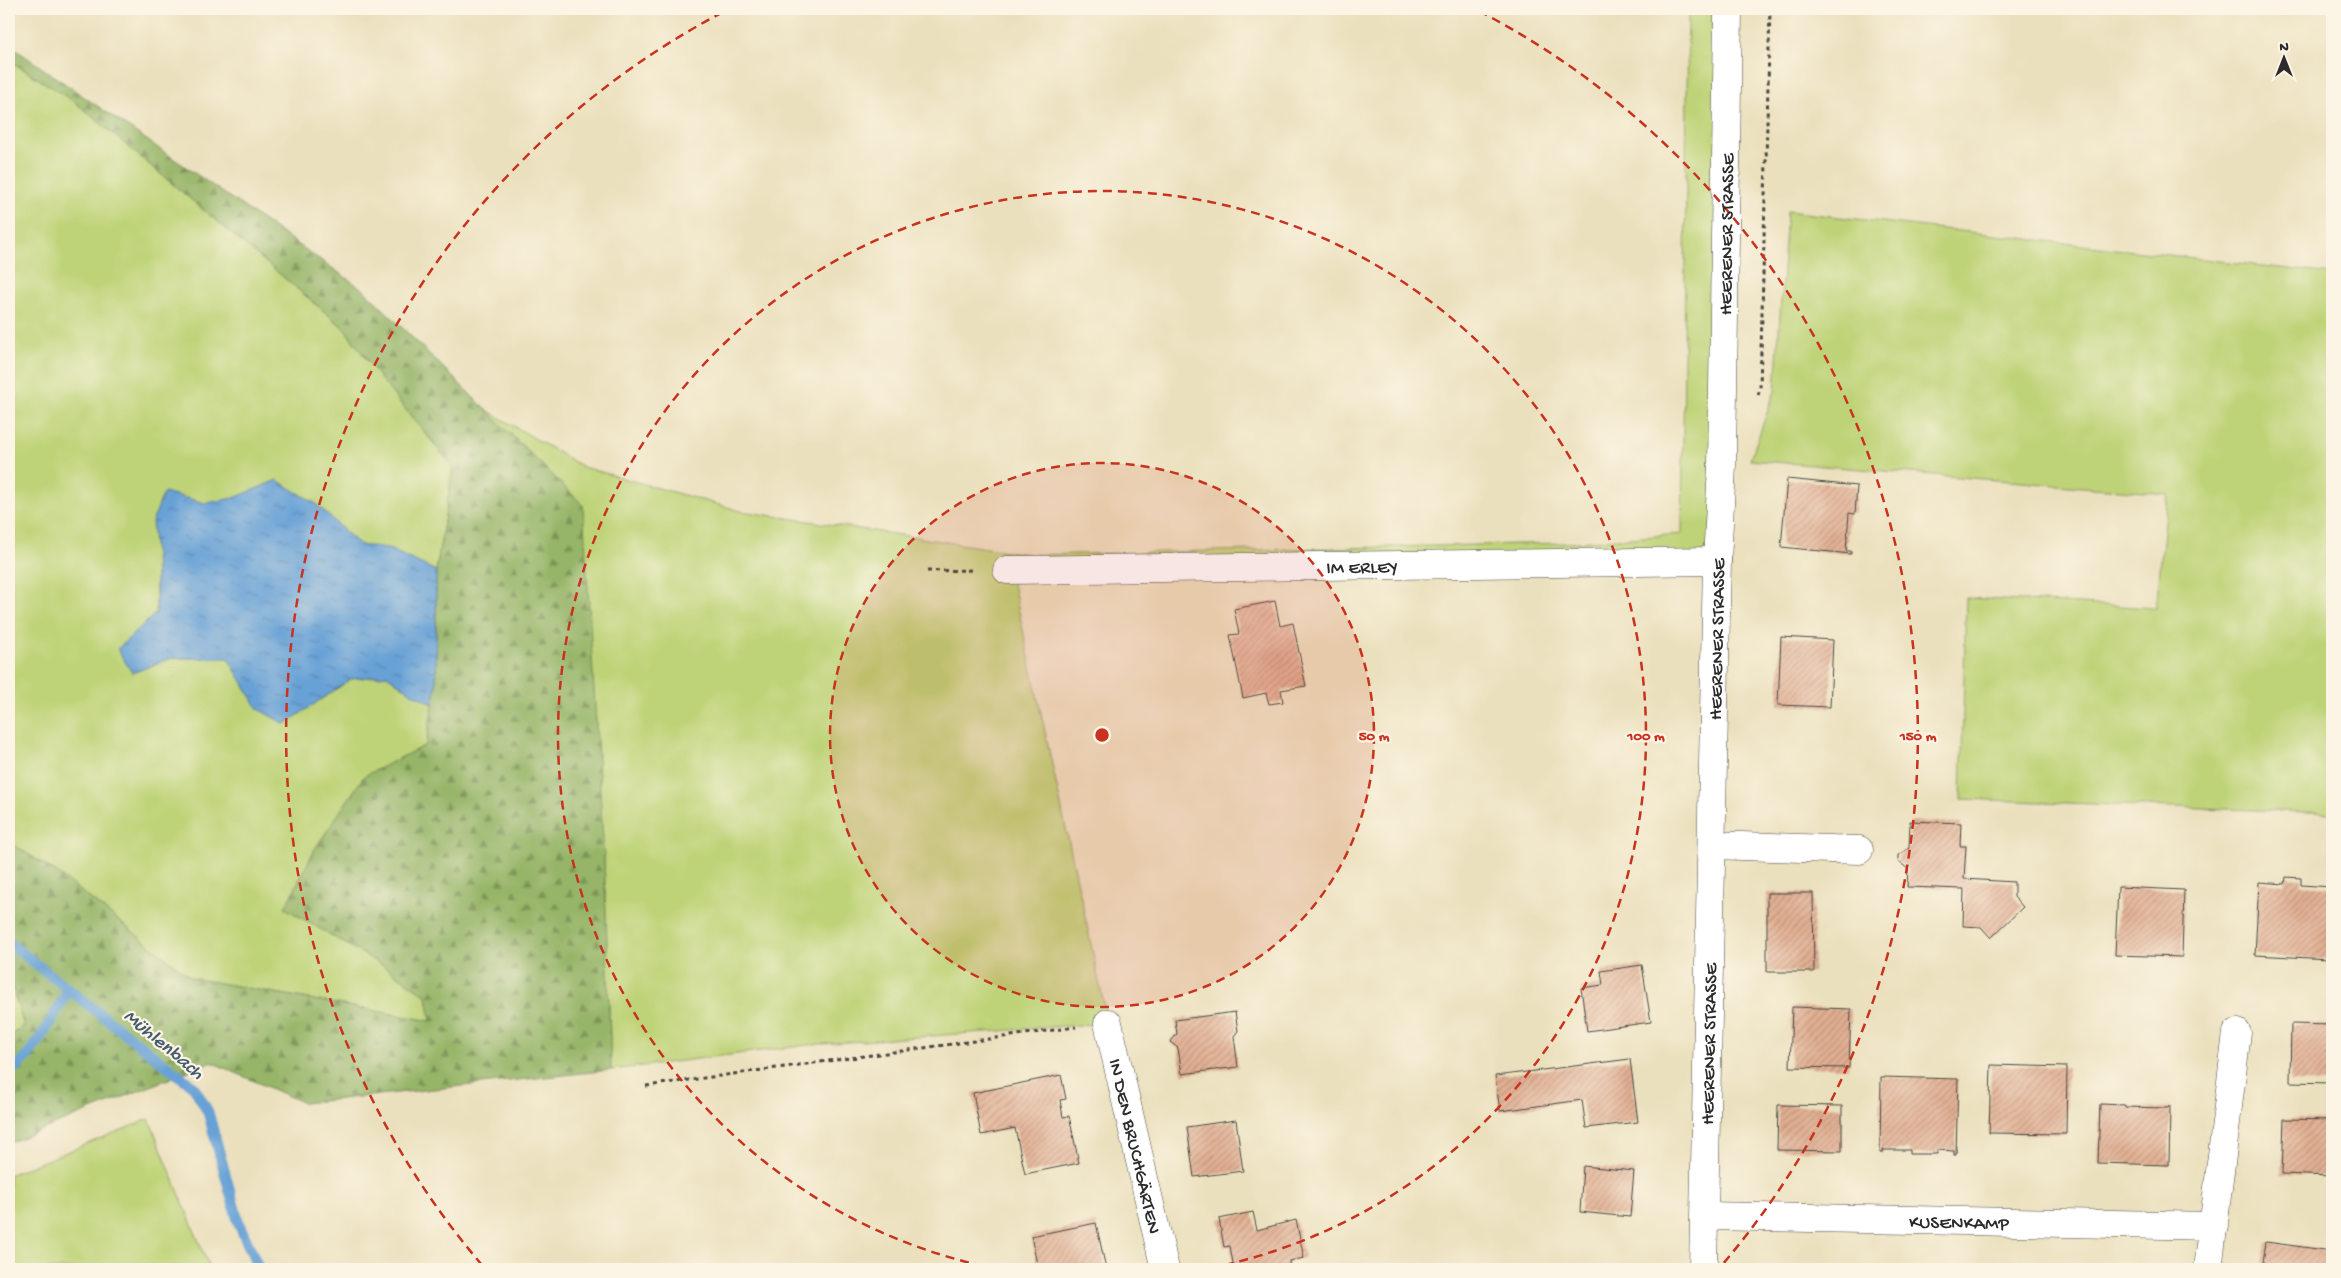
<svg xmlns="http://www.w3.org/2000/svg" width="2341" height="1278" font-family="'Gochi Hand',sans-serif">
<style>
.grass{fill:#bed377;stroke:#747f51}
.forest{fill:url(#forest-firs);stroke:#60704a}
.water{fill:url(#water-ripples);stroke:#496680}
.lines{fill:none;stroke-linecap:round;stroke-linejoin:round}
.stream{stroke:#67a1d6;stroke-width:11}
.building{fill:url(#building-hatch)}
.minor-casing{stroke:#484641;stroke-width:29}
.path{stroke:#484641;stroke-width:3;stroke-dasharray:4 4;stroke-linecap:butt}
.minor{stroke:#fff;stroke-width:28}
.ring{fill:none;stroke:#c8321e;stroke-width:2.5;stroke-dasharray:9 6}
.labels{text-anchor:middle;stroke-width:4.5;stroke-linejoin:round;paint-order:stroke}
.street-label{font-size:19px;fill:#2b2b2b;stroke:#fcf5e5}
.water-label{font-size:20px;font-style:italic;fill:#435a6f;stroke:#fcf5e5}
.centre{fill:#c8321e;stroke:#fcf5e5;stroke-width:2.5}
.ring-label{font-size:15px;text-anchor:middle;font-weight:bold;fill:#c8321e;stroke:#fcf5e5;stroke-width:4.5;stroke-linejoin:round;paint-order:stroke}
</style>
<defs>
<pattern id="forest-firs" width="22" height="20" patternUnits="userSpaceOnUse" patternTransform="scale(1.25)"><rect width="22" height="20" fill="#96b568"/><path d="M5 1l3.5 6h-7zM16 11l3.5 6h-7z" fill="#7b9356"/></pattern>
<pattern id="water-ripples" width="26" height="14" patternUnits="userSpaceOnUse" patternTransform="scale(1.25)"><rect width="26" height="14" fill="#67a1d6"/><path d="M2 4q2-2 4 0t4 0M15 11q2-2 4 0t4 0" fill="none" stroke="#5583ae"/></pattern>
<pattern id="building-hatch" width="6" height="6" patternUnits="userSpaceOnUse" patternTransform="scale(1.25)"><rect width="6" height="6" fill="#e2af92"/><path d="M-1 1l2-2M0 6l6-6M5 7l2-2" fill="none" stroke="#b78f77"/></pattern>
</defs>
<rect width="100%" height="100%" fill="#fcf5e5"/>
<filter id="ink" filterUnits="userSpaceOnUse"><feTurbulence type="fractalNoise" baseFrequency=".02" numOctaves="2"/><feDisplacementMap in="SourceGraphic" scale="10" xChannelSelector="R" yChannelSelector="G"/><feConvolveMatrix kernelMatrix="1 2 1 2 8 2 1 2 1" color-interpolation-filters="sRGB"/></filter>
<filter id="wash" filterUnits="userSpaceOnUse"><feTurbulence type="fractalNoise" baseFrequency=".0096" numOctaves="4" result="noise"/><feDisplacementMap in="SourceGraphic" scale="20" xChannelSelector="R" yChannelSelector="G"/><feGaussianBlur stdDeviation="1.12" result="paint"/><feColorMatrix in="noise" values="0 0 0 0 0 0 0 0 0 0 0 0 0 0 0 0 0 1.4 0 .05"/><feComposite in="paint" operator="in"/></filter>
<g filter="url(#wash)">
<rect width="100%" height="100%" fill="#ebe0bd"/>
<g class="grass">
<polygon points="1688,9 1726,9 1717,561 1010,570 1108,1023 808,1045 611,1070 604,857 485,409 583,467 741,511 1033,555 1565,543 1682,534"/>
<polygon points="9,60 75,102 344,328 383,382 453,467 436,571 387,548 360,545 315,503 277,480 234,499 205,503 164,493 156,569 156,613 143,626 133,673 171,658 228,658 258,709 285,724 351,679 387,675 413,694 433,704 426,745 364,777 315,849 285,908 385,967 427,996 431,1021 192,978 56,872 9,842"/>
<polygon points="1787,211 2332,274 2332,813 1961,799 1966,598 2156,608 2168,494 1750,460 1775,391"/>
<polygon points="9,977 24,1027 9,1036"/>
<polygon points="149,1119 210,1269 9,1269 9,1175"/>
</g>
<polygon class="forest" points="9,45 364,290 583,505 604,857 611,1070 304,1103 211,1062 9,1143 9,1036 24,1026 9,977 9,842 56,872 192,978 431,1021 427,996 385,967 285,908 315,849 364,776 426,745 436,686 436,571 453,467 383,382 344,328 75,102 9,60"/>
<polygon class="water" points="277,480 315,503 360,545 387,548 436,571 436,686 433,704 413,694 387,675 351,679 285,724 258,709 228,658 171,658 132,673 117,649 156,613 156,569 152,522 164,492 205,503 234,498"/>
<g class="lines">
<g class="stream">
<polyline points="9,943 194,1087 208,1112 239,1224 259,1269"/>
<path d="M 9,1071 C 27,1067 59,1007 68,990"/>
</g>
</g>
<g id="blocks">
<g class="building">
<polygon points="1787,479 1857,486 1855,514 1849,513 1846,551 1851,551 1851,554 1781,547"/>
<polygon points="1275,601 1280,626 1293,623 1306,686 1281,690 1283,702 1269,704 1266,693 1243,698 1230,635 1239,634 1234,609"/>
<polygon points="1781,637 1833,640 1830,707 1778,705"/>
<polygon points="1910,821 1961,823 1960,846 1966,846 1964,879 2014,882 2014,897 2023,907 1991,938 1981,927 1963,926 1964,889 1907,887 1908,869 1898,861 1898,855 1909,848"/>
<polygon points="2286,877 2301,878 2301,885 2332,887 2328,959 2255,955 2259,882 2285,884"/>
<polygon points="2118,887 2184,890 2182,957 2115,955"/>
<polygon points="1767,893 1813,893 1814,972 1767,972"/>
<polygon points="1642,965 1651,1022 1587,1031 1581,988 1603,985 1601,971"/>
<polygon points="1792,1007 1851,1009 1849,1068 1790,1067"/>
<polygon points="1235,1012 1238,1031 1234,1036 1238,1067 1182,1074 1178,1048 1170,1042 1177,1034 1175,1020"/>
<polygon points="2291,1024 2332,1025 2332,1083 2290,1082"/>
<polygon points="1630,1059 1638,1122 1586,1128 1582,1100 1500,1111 1495,1076"/>
<polygon points="1991,1065 2067,1067 2066,1134 1989,1133"/>
<polygon points="1061,1075 1066,1099 1060,1100 1063,1117 1069,1116 1079,1163 1025,1174 1015,1128 981,1135 973,1093"/>
<polygon points="1881,1077 1958,1079 1956,1155 1954,1155 1954,1151 1937,1150 1937,1154 1910,1154 1910,1150 1883,1150 1883,1153 1880,1153"/>
<polygon points="2100,1104 2125,1105 2125,1107 2168,1108 2170,1105 2169,1165 2098,1163"/>
<polygon points="1778,1105 1842,1106 1842,1151 1777,1150"/>
<polygon points="2284,1119 2332,1120 2332,1176 2282,1174"/>
<polygon points="1236,1120 1243,1171 1194,1177 1187,1127"/>
<polygon points="1583,1166 1634,1171 1630,1217 1580,1212"/>
<polygon points="1253,1212 1257,1230 1296,1220 1304,1258 1289,1261 1290,1269 1234,1269 1230,1246 1224,1247 1219,1219"/>
<polygon points="1096,1223 1106,1269 1038,1269 1031,1236"/>
<polygon points="2266,1242 2332,1251 2331,1269 2262,1269"/>
<polygon points="1543,1266 1565,1268 1565,1269 1541,1269"/>
</g>
</g>
</g>
<g filter="url(#ink)">
<use href="#blocks" fill-opacity="0" stroke="#484641" stroke-width="1"/>
<g class="lines">
<defs>
<g id="minor">
<path id="s1" d="M 1007,570 L 1717,561"/>
<polyline points="1712,845 1859,850"/>
<path id="s2" d="M 1108,1023 L 1165,1269"/>
<path id="s3" d="M 1705,1216 L 2214,1226"/>
<path id="s4" d="M 1703,1269 L 1717,561 L 1722,466 L 1728,9"/>
<polyline points="2208,1269 2237,1033"/>
</g>
</defs>
<use href="#minor" class="minor-casing"/>
<g class="path">
<polyline points="1758,395 1760,389 1770,9"/>
<polyline points="927,571 974,570"/>
<polyline points="646,1086 1076,1027"/>
</g>
<use href="#minor" class="minor"/>
</g>
</g>
<circle cx="1102" cy="735" r="272" fill="#c8321e" fill-opacity=".12"/>
<g class="ring">
<circle cx="1102" cy="735" r="272"/>
<path d="M998 1269A544 544 0 1 1 1206 1269"/>
<path d="M482 1265A816 816 0 0 1 725 11M1479 11A816 816 0 0 1 1722 1265"/>
</g>
<g class="labels">
<g class="street-label">
<text dy="7" stroke="none"><textPath href="#s4" startOffset="1035">HEERENER STRASSE</textPath></text>
<text dy="7" stroke="none"><textPath href="#s1" startOffset="355">IM ERLEY</textPath></text>
<text dy="7" stroke="none"><textPath href="#s4" startOffset="630">HEERENER STRASSE</textPath></text>
<text dy="7" stroke="none"><textPath href="#s4" startOffset="225">HEERENER STRASSE</textPath></text>
<text dy="7" stroke="none"><textPath href="#s2" startOffset="126">IN DEN BRUCHGÄRTEN</textPath></text>
<text dy="7" stroke="none"><textPath href="#s3" startOffset="254">KUSENKAMP</textPath></text>
</g>
<g class="water-label">
<text transform="translate(165 1043) rotate(40)" y="7">Mühlenbach</text>
</g>
</g>
<circle cx="1102" cy="735" r="8" class="centre"/>
<g class="ring-label">
<text x="1374" y="740">50 m</text>
<text x="1646" y="740">100 m</text>
<text x="1918" y="740">150 m</text>
</g>
<rect width="2341" height="1278" fill="none" stroke="#fcf5e5" stroke-width="30"/>
<g transform="translate(2284 58)" stroke="#fcf5e5" stroke-width="4" paint-order="stroke">
<path d="M0-4L9 19L0 12L-9 19Z" fill="#2b2b2b"/>
<text y="-8" font-size="14" font-weight="bold" text-anchor="middle" fill="#2b2b2b">N</text>
</g>
</svg>
